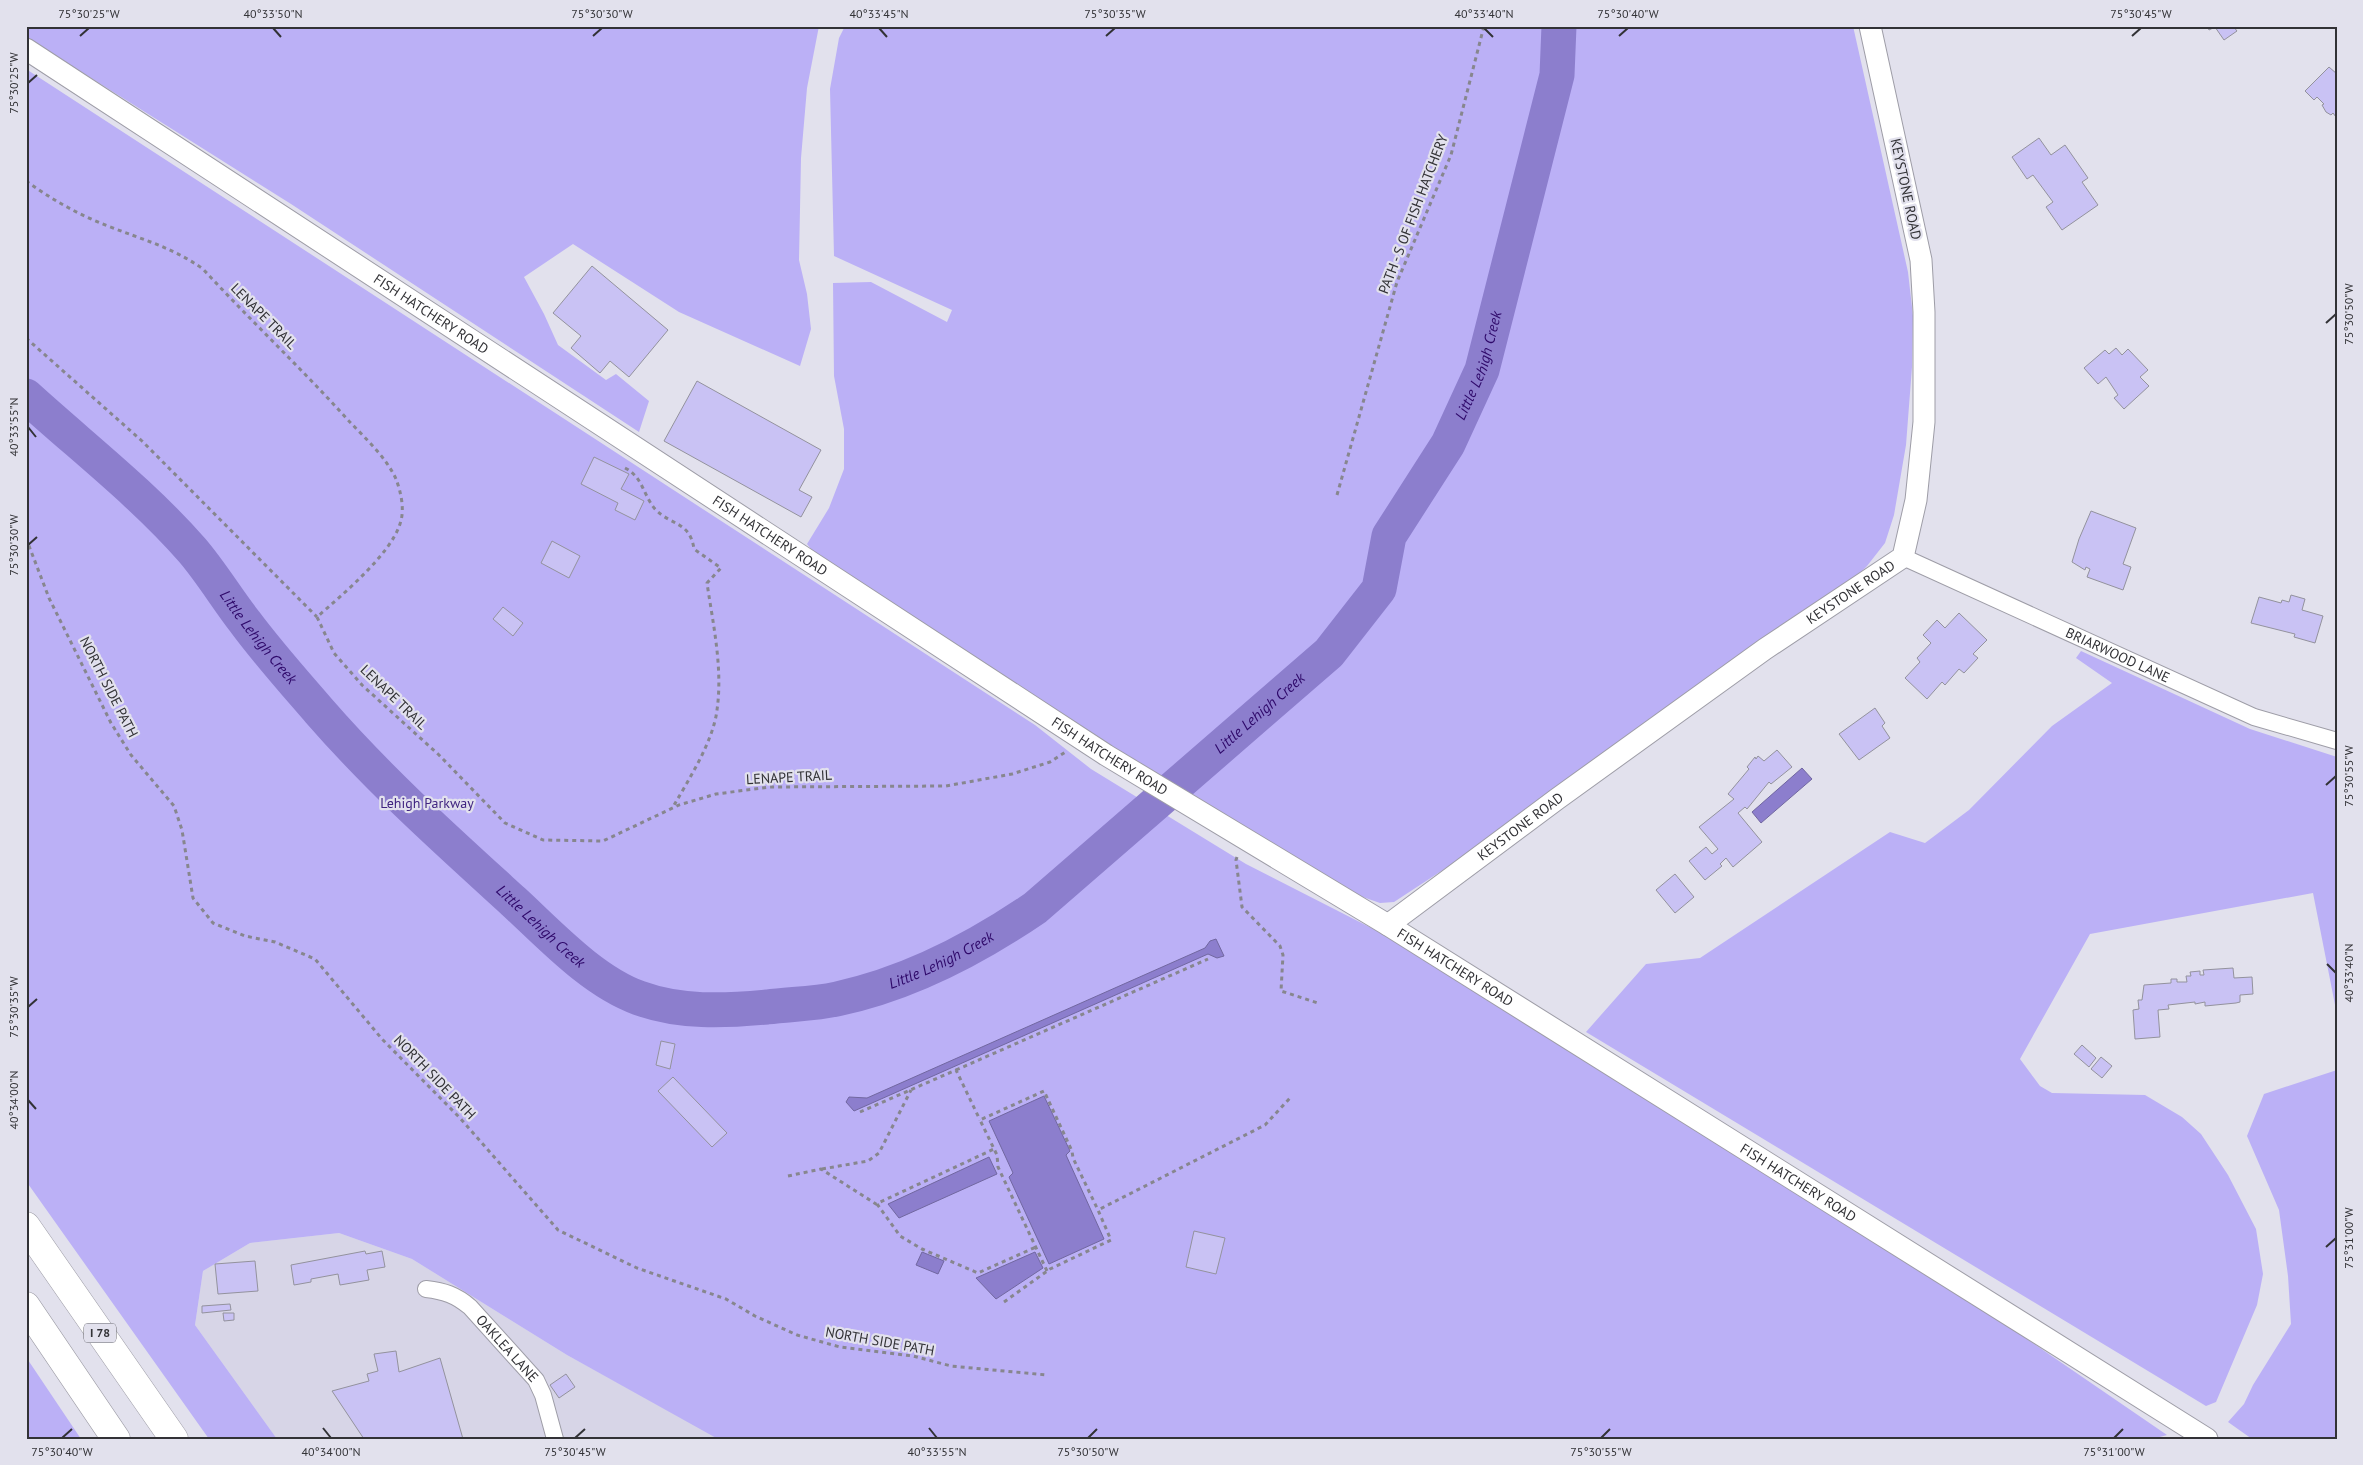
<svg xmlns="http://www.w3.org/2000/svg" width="2363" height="1465" font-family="'PT Sans',sans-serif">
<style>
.built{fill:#d7d5e7}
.green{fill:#bbb0f6}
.water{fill:#8c7ecd;stroke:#7167a0}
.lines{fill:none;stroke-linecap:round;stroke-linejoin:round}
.river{stroke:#8c7ecd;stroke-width:35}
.building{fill:#c9c2f4;stroke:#93929d}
.minor-casing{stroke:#9e9da7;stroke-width:18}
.tertiary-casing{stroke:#9e9da7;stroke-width:23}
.motorway-casing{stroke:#9e9da7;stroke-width:29}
.path{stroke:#87868e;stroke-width:3;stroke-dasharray:4 4;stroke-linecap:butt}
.minor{stroke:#fff;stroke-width:16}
.tertiary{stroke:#fff;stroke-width:21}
.motorway{stroke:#fff;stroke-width:28}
.ticks{fill:none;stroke:#323236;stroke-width:2}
.labels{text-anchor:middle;stroke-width:4.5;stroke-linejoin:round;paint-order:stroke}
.shield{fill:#e2e1ed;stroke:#67666d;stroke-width:1}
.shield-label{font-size:12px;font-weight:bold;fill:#323236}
.street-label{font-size:14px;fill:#323236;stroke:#e2e1ed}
.park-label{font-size:14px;fill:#402480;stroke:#e2e1ed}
.water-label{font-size:15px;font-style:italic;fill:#2e0869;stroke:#e2e1ed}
.neatline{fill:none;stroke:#323236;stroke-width:2}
.ticks-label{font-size:12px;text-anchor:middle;fill:#323236}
</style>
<rect width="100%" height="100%" fill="#e2e1ed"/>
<polygon class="built" points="339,1233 412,1259 567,1355 720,1439 277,1439 195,1325 203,1271 250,1243"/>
<g class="green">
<polygon points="26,26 819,26 807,88 801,158 799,260 807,294 811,329 800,366 679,312 573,244 524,277 544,314 558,345 606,380 616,374 649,401 639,432 291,204 26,37"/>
<polygon points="845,26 1853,26 1908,272 1913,316 1912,367 1906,445 1894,515 1885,543 1867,566 1852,581 1481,845 1394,902 1380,903 1360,896 1014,687 818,558 807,544 829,508 844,469 844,429 834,376 833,283 871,282 947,322 952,310 834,256 830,89 839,38"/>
<polygon points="26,69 1035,725 1091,769 1246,864 1389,937 1910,1259 2167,1435 2152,1439 718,1439 567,1355 412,1259 339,1233 250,1243 203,1271 195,1325 277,1439 209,1439 26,1181"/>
<polygon points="2081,651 2250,729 2337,757 2337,1015 2313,893 2090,934 2020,1059 2040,1086 2052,1093 2145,1095 2182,1117 2201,1134 2228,1175 2256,1229 2263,1274 2257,1305 2216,1402 2206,1406 1586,1032 1646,964 1700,958 1890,832 1925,843 1969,810 2052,726 2112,683 2076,658"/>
<polygon points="2337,1070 2337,1439 2252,1439 2228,1422 2244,1404 2253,1385 2291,1324 2288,1276 2279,1210 2247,1136 2264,1094"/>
<polygon points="26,1357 81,1439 26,1439"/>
</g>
<g class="water">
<polygon points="1802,768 1812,779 1761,823 1752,812"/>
<polygon points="1216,939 1224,956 1217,958 1208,954 854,1111 846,1102 849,1097 867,1098 1205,948 1210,941"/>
<polygon points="1044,1096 1070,1151 1066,1155 1104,1239 1049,1264 1009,1177 1013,1173 989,1121"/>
<polygon points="989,1157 997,1174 899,1218 888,1204"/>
<polygon points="922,1252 944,1261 938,1274 916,1265"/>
<polygon points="1035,1252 1043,1268 996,1299 976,1278"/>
</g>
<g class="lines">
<path class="river" id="s1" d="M 26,396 C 82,447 142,493 192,550 C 211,572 227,599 245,622 C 268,653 294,682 319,711 C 379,780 446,840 513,901 C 550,935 592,981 639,998 C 680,1013 724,1011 767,1007 C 790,1004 814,1004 837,999 C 908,984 975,949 1035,908 L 1329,653 L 1379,589 L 1389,536 L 1448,444 L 1482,370 L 1557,75 L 1559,26"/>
</g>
<g class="building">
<polygon points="2207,26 2233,26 2237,31 2224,40 2215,27 2209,30"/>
<polygon points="2329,67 2337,74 2336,117 2333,113 2331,115 2326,112 2322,105 2324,104 2317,97 2314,100 2305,91"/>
<polygon points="2039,138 2051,155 2065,145 2088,178 2082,182 2098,205 2062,230 2046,207 2053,202 2033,175 2027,179 2012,157"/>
<polygon points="592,266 668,330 629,377 610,361 600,373 571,348 581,336 553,313"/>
<polygon points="2116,348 2122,355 2128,349 2148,370 2140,377 2149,386 2124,409 2114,398 2118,395 2106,377 2098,384 2084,368 2105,350 2109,354"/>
<polygon points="697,381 821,450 799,490 812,497 801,517 664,441"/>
<polygon points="594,457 629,474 621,489 644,501 635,520 615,510 618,503 581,484"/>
<polygon points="2091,511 2136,528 2123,564 2131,567 2123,590 2087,577 2090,569 2086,567 2085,570 2072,562 2079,539"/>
<polygon points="552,541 580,556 569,578 541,563"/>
<polygon points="2291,595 2305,599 2302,610 2323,616 2315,643 2294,637 2295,634 2251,623 2259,597 2281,603 2282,600 2289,602"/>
<polygon points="503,607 523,623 513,636 493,619"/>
<polygon points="1959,613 1987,640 1973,654 1978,658 1964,673 1959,669 1945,685 1942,682 1927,699 1905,678 1920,662 1917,658 1931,643 1923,635 1937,620 1945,628"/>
<polygon points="1875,708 1885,723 1882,726 1890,738 1859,760 1839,734"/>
<polygon points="1777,750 1792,767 1771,784 1769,782 1747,809 1745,807 1738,813 1762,842 1733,867 1726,858 1720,864 1722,866 1705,880 1689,861 1706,847 1712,854 1718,849 1699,827 1734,799 1728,794 1749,769 1747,767 1755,757 1756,759 1758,756 1764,761"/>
<polygon points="1675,874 1694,897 1675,913 1656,890"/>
<polygon points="2233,968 2234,978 2252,977 2253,994 2240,995 2240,1002 2236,1003 2205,1006 2205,1002 2195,1004 2195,1002 2168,1005 2169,1009 2158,1010 2160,1037 2135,1039 2133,1010 2139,1009 2138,1000 2142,1000 2144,985 2171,983 2171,979 2177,979 2177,982 2187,982 2186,976 2191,976 2190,972 2200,971 2200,975 2204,975 2203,970"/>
<polygon points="661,1041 675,1044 670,1069 656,1065"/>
<polygon points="2082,1045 2096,1058 2089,1067 2074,1054"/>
<polygon points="2101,1057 2112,1066 2102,1078 2091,1069"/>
<polygon points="673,1077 727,1133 712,1147 658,1091"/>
<polygon points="1194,1231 1225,1238 1216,1274 1186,1267"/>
<polygon points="365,1251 366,1254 382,1251 385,1267 367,1270 369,1280 340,1285 338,1274 311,1279 311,1282 294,1285 291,1265"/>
<polygon points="255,1261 258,1291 218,1294 215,1264"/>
<polygon points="230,1304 231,1310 202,1313 202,1306"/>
<polygon points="223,1313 234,1313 234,1320 224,1321"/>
<polygon points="396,1351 399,1372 440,1358 463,1439 364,1439 332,1391 369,1381 367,1374 378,1371 374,1354"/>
<polygon points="566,1374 575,1387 559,1398 550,1385"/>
</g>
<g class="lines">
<defs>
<g id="minor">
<path id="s2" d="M 1903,557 L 2254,717 L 2337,741"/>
<path id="s3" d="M 426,1289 C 444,1291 456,1295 470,1307 L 536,1380 L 543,1395 L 555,1439"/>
</g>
<g id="tertiary">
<path id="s4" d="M 26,49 L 1106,755 L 1388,925 L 2207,1439"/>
<path id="s5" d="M 1388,925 L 1557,799 L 1765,649 L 1903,557 L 1916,500 L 1924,422 L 1924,312 L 1921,260 L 1870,26"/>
</g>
<g id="motorway">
<polyline points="26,1226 174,1439"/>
<polyline points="26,1306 116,1439"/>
</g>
</defs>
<use href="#minor" class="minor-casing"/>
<use href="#tertiary" class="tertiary-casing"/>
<use href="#motorway" class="motorway-casing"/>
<g class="path">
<path d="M 26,181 C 51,199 79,215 108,226 C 143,240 172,247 203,269 C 250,320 301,368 348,420 C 364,437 386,457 396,479 C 401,492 405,510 400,524 C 390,555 342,595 317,617 L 334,653 L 362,685 L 439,755 L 505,823 L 543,840 L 603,841 L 679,805 L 716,794 L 770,787 L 946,786 L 1012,774 L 1050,762 L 1067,751"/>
<polyline points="26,338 142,441 317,617"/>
<path d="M 625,468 C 643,477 643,495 655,509 C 671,526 690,521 694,549 L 721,568 L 707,583 C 713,624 723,668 717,710 C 713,742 689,779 673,807"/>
<polyline points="1337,495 1397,282 1451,155 1484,26"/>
<polyline points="26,538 49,598 111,723 131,755 174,806 182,830 193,898 213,923 245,936 275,942 315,959 382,1039 460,1118 558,1230 637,1268 726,1299 755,1316 797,1335 840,1347 913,1356 951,1366 1047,1375"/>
<polyline points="1237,857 1236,860 1242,907 1280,946 1283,955 1281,991 1318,1003"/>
<polyline points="956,1070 1208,959"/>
<polyline points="860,1112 956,1070 980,1120"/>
<polyline points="822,1169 868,1161 879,1153 911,1090"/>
<polyline points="788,1176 821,1169 876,1204 994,1149"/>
<polyline points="877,1204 900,1236 922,1249 978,1273 1036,1247"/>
<polyline points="1047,1271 998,1167 997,1155 980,1120 1044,1091 1072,1151 1073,1158 1098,1210"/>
<polyline points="1004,1302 1050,1269 1111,1240 1098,1210 1265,1125 1290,1098"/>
</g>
<use href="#minor" class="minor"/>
<use href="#tertiary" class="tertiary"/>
<use href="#motorway" class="motorway"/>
</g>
<path class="ticks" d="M 273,28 L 281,37M 879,28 L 887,37M 1484,28 L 1493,37M 80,36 L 89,28M 593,36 L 602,28M 1106,36 L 1115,28M 1619,36 L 1628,28M 2132,36 L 2141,28M 28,83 L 37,75M 2326,323 L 2336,314M 28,427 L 36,437M 28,545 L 37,537M 2326,785 L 2336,776M 2327,964 L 2336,973M 28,1007 L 37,999M 28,1100 L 36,1109M 2326,1247 L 2336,1238M 323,1428 L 331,1438M 929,1428 L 937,1438M 62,1438 L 72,1429M 575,1438 L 585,1429M 1088,1438 L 1097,1429M 1601,1438 L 1610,1429M 2114,1438 L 2123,1429"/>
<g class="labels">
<rect class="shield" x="84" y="1323.5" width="32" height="19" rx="4"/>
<g class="shield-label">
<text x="100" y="1337">I 78</text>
</g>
<g class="street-label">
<text transform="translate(1906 189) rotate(78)" y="5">KEYSTONE ROAD</text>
<text transform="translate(1413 214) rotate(-69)" y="5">PATH - S OF FISH HATCHERY</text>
<text dy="5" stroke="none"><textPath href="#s4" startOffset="484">FISH HATCHERY ROAD</textPath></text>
<text transform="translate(264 316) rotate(45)" y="5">LENAPE TRAIL</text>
<text dy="5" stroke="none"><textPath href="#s4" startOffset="889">FISH HATCHERY ROAD</textPath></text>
<text dy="5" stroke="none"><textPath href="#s5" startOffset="570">KEYSTONE ROAD</textPath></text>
<text dy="5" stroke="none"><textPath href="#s2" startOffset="236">BRIARWOOD LANE</textPath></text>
<text transform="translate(109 687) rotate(63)" y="5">NORTH SIDE PATH</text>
<text transform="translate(394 697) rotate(44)" y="5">LENAPE TRAIL</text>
<text dy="5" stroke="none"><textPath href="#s4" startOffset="1294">FISH HATCHERY ROAD</textPath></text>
<text transform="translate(789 777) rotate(-3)" y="5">LENAPE TRAIL</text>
<text dy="5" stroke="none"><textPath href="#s5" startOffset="165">KEYSTONE ROAD</textPath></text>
<text dy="5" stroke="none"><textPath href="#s4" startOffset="1699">FISH HATCHERY ROAD</textPath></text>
<text transform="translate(435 1077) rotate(46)" y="5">NORTH SIDE PATH</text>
<text dy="5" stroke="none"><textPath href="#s4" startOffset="2104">FISH HATCHERY ROAD</textPath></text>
<text transform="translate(880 1341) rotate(10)" y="5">NORTH SIDE PATH</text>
<text dy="5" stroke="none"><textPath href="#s3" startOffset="104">OAKLEA LANE</textPath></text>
</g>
<g class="park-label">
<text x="427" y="808">Lehigh Parkway</text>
</g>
<g class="water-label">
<text dy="5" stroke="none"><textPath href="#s1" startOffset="2001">Little Lehigh Creek</textPath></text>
<text dy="5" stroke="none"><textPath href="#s1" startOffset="336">Little Lehigh Creek</textPath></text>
<text dy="5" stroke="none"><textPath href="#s1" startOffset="1580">Little Lehigh Creek</textPath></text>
<text dy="5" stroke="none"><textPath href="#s1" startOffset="741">Little Lehigh Creek</textPath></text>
<text dy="5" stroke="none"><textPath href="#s1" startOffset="1175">Little Lehigh Creek</textPath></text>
</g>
</g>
<rect width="2363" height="1465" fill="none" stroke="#e2e1ed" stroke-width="55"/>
<rect x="28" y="28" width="2308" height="1410" class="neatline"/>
<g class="ticks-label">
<text x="89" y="18">75°30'25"W</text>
<text x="273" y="18">40°33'50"N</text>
<text x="602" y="18">75°30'30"W</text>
<text x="879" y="18">40°33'45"N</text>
<text x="1115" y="18">75°30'35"W</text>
<text x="1484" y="18">40°33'40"N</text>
<text x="1628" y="18">75°30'40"W</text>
<text x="2141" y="18">75°30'45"W</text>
<text transform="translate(14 83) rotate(-90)" y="4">75°30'25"W</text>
<text transform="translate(2349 314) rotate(-90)" y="4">75°30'50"W</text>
<text transform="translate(14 427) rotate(-90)" y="4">40°33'55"N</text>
<text transform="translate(14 545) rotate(-90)" y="4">75°30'30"W</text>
<text transform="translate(2349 776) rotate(-90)" y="4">75°30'55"W</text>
<text transform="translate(2349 973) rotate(-90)" y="4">40°33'40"N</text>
<text transform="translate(14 1007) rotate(-90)" y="4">75°30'35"W</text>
<text transform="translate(14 1100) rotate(-90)" y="4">40°34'00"N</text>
<text transform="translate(2349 1238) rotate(-90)" y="4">75°31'00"W</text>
<text x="62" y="1456">75°30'40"W</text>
<text x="331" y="1456">40°34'00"N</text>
<text x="575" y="1456">75°30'45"W</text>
<text x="937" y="1456">40°33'55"N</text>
<text x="1088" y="1456">75°30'50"W</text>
<text x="1601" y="1456">75°30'55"W</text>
<text x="2114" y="1456">75°31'00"W</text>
</g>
</svg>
